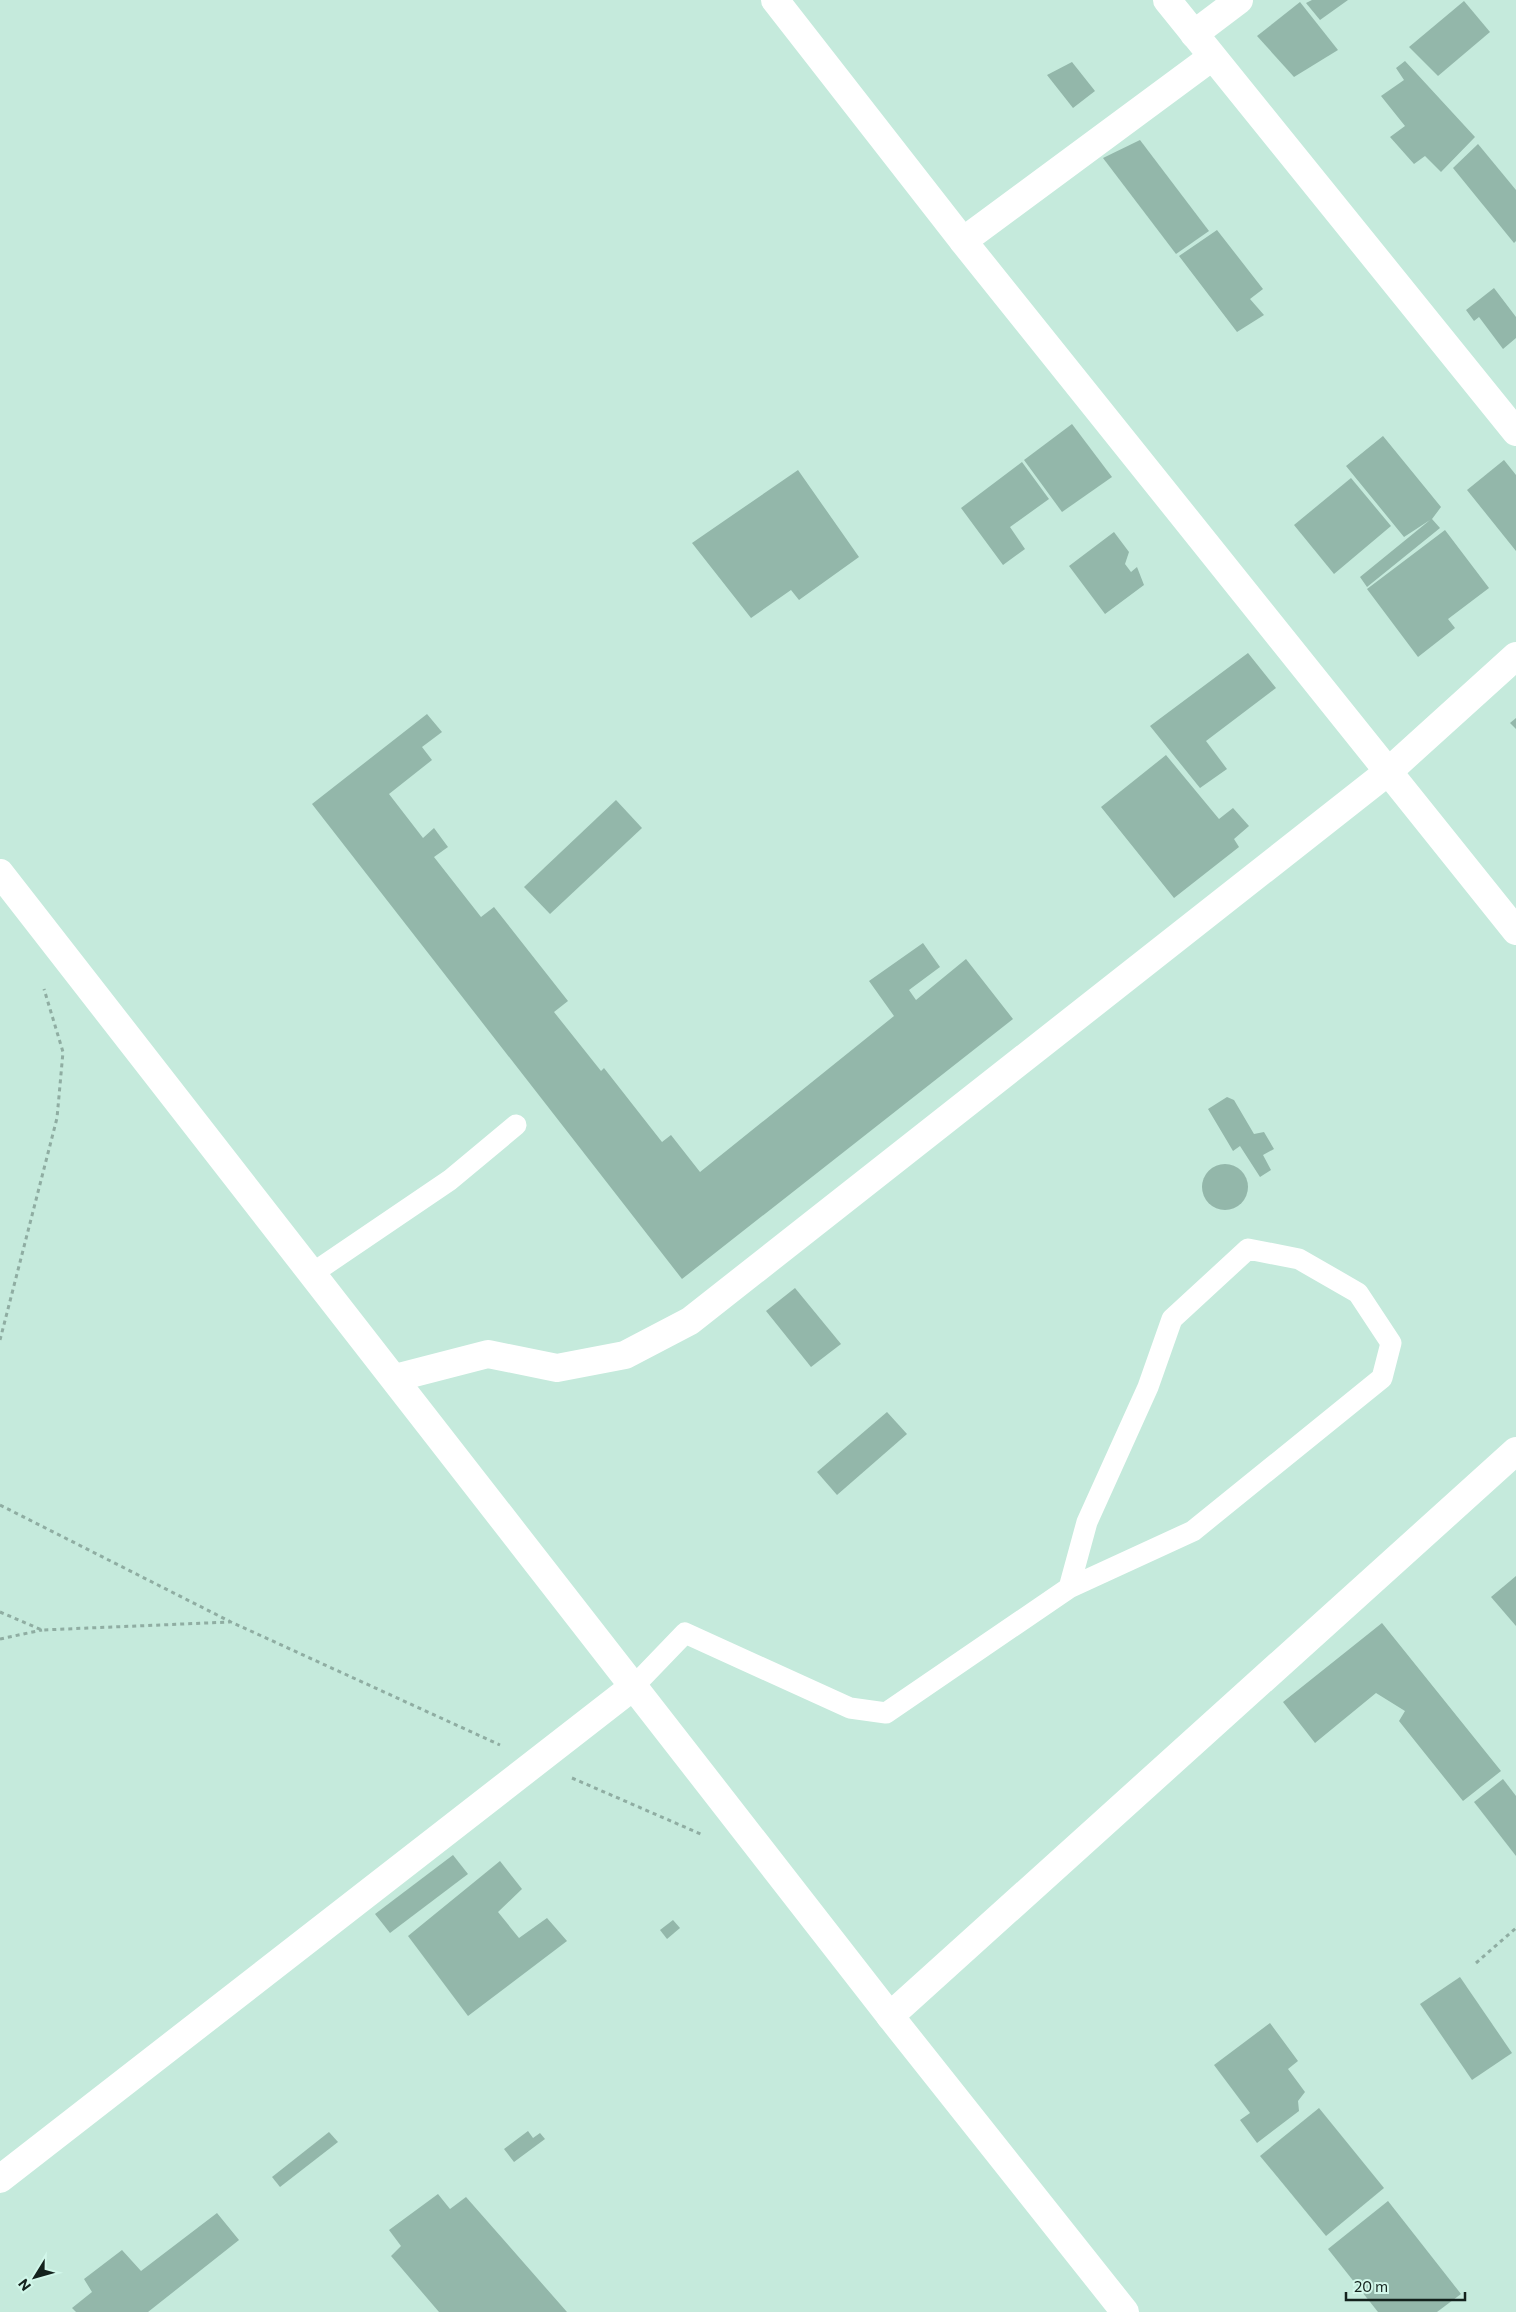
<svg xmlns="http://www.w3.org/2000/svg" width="1516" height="2312" font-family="Commissioner,sans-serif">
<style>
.building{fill:#93b7aa}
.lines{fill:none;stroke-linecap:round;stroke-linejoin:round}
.path{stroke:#8fada2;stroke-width:3;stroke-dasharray:4 4;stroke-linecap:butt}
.lane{stroke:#fff;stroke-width:21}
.street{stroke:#fff;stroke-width:28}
.primary{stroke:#fff;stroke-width:28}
</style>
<rect width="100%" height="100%" fill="#c5eadc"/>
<g class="building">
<polygon points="1312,0 1348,0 1320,20 1306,3"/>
<polygon points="1464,1 1490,32 1438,76 1409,47"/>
<polygon points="1300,2 1338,50 1294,77 1257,36"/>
<polygon points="1405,61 1475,137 1441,172 1425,156 1414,164 1390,137 1405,126 1381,96 1404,80 1396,68"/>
<polygon points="1072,62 1095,91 1073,108 1047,75"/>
<polygon points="1140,140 1209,231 1176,254 1103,158"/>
<polygon points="1478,144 1516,190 1516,241 1514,243 1453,168"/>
<polygon points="1217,230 1263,289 1250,299 1264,315 1237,332 1179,256"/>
<polygon points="1494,288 1516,317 1516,338 1503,349 1479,317 1474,321 1466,310"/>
<polygon points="1072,424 1112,477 1062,512 1024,460"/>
<polygon points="1383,436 1441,507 1432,519 1440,528 1367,587 1360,577 1430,520 1404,537 1346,466"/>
<polygon points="1504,460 1516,475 1516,551 1467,490"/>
<polygon points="1022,462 1049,499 1010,527 1025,549 1003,565 961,508"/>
<polygon points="798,470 859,557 799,600 791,590 751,618 692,543"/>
<polygon points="1351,478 1391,526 1334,574 1294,525"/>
<polygon points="1445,530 1489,588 1448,619 1455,628 1418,657 1367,589"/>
<polygon points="1114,532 1129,552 1125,564 1131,572 1137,567 1144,585 1105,614 1069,566"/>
<polygon points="1248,653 1276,688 1206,741 1227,769 1200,788 1150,726"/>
<polygon points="427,714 442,732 422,747 432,760 389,794 423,838 434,828 448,847 434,857 481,917 494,907 568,1001 554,1012 601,1071 604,1068 662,1142 671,1135 700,1172 894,1016 869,981 923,943 940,967 909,990 916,1000 966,959 1013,1019 682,1279 312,804"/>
<polygon points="1516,718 1516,729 1510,723"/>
<polygon points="1166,755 1219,819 1233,808 1249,826 1234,839 1239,847 1174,898 1101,807"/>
<polygon points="616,800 642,828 550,914 524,887"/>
<polygon points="1227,1097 1234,1100 1254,1134 1264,1132 1274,1149 1263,1155 1271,1170 1260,1177 1240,1146 1233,1151 1208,1109"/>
<circle cx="1225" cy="1187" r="23"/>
<polygon points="795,1288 841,1344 811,1367 766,1311"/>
<polygon points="887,1412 907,1434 837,1495 817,1472"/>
<polygon points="1516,1576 1516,1626 1491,1597"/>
<polygon points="1382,1623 1501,1771 1463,1801 1399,1721 1405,1711 1376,1693 1315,1743 1283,1702"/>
<polygon points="1503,1779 1516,1796 1516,1856 1474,1802"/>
<polygon points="453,1855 468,1874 390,1933 375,1914"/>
<polygon points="500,1861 522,1889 498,1912 519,1938 547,1918 567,1941 468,2016 408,1936"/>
<polygon points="673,1920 680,1928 667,1939 660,1930"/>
<polygon points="1460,1977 1512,2053 1472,2080 1420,2004"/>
<polygon points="1270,2023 1298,2061 1288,2069 1305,2092 1298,2101 1299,2111 1257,2143 1240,2120 1250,2113 1214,2065"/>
<polygon points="1319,2108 1384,2188 1326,2236 1260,2156"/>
<polygon points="528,2131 533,2138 540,2133 545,2139 514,2162 504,2149"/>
<polygon points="329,2132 338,2142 280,2187 272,2177"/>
<polygon points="438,2194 450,2209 466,2197 567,2312 439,2312 391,2256 401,2246 389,2230"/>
<polygon points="1388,2201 1461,2294 1437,2312 1378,2312 1328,2249"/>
<polygon points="217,2213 239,2240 148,2312 76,2312 72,2308 92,2292 84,2279 122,2250 141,2271"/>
</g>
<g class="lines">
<g class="path">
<polyline points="0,1340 57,1118 63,1052 44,989"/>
<polyline points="0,1505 231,1622 500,1745"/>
<polyline points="0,1612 42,1630 230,1622"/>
<polyline points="0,1639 42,1630"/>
<polyline points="572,1778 703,1835"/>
<polyline points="1476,1963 1516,1928"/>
</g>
<g class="lane">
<polyline points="313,1273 450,1180 516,1125"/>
<polyline points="634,1686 685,1633 850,1708 886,1713 1069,1588 1193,1531 1382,1378 1391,1343 1358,1293 1299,1259 1248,1249 1172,1319 1148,1387 1087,1522 1069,1588"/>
</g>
<g class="street">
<polyline points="775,0 963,241 1516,931"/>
<polyline points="1167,0 1516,432"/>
<polyline points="1194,34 1239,0"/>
<polyline points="963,241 1212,57"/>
<polyline points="395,1378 488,1354 557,1368 625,1355 690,1321 1389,771 1516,656"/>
<polyline points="890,2016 1516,1451"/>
<polyline points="0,2179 634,1686"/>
</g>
<polyline class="primary" points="0,873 890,2016 1125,2312"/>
</g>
<g transform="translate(35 2277) rotate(233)" stroke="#d2f7ea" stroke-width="4" paint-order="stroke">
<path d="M0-4L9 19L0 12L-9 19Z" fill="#14221d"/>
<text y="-8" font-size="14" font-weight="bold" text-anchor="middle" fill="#14221d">N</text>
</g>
<path d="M1346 2292v8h119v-8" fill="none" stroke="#14221d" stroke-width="2.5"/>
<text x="1354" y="2292" font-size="15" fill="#14221d" stroke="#d2f7ea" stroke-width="4" paint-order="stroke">20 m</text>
</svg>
